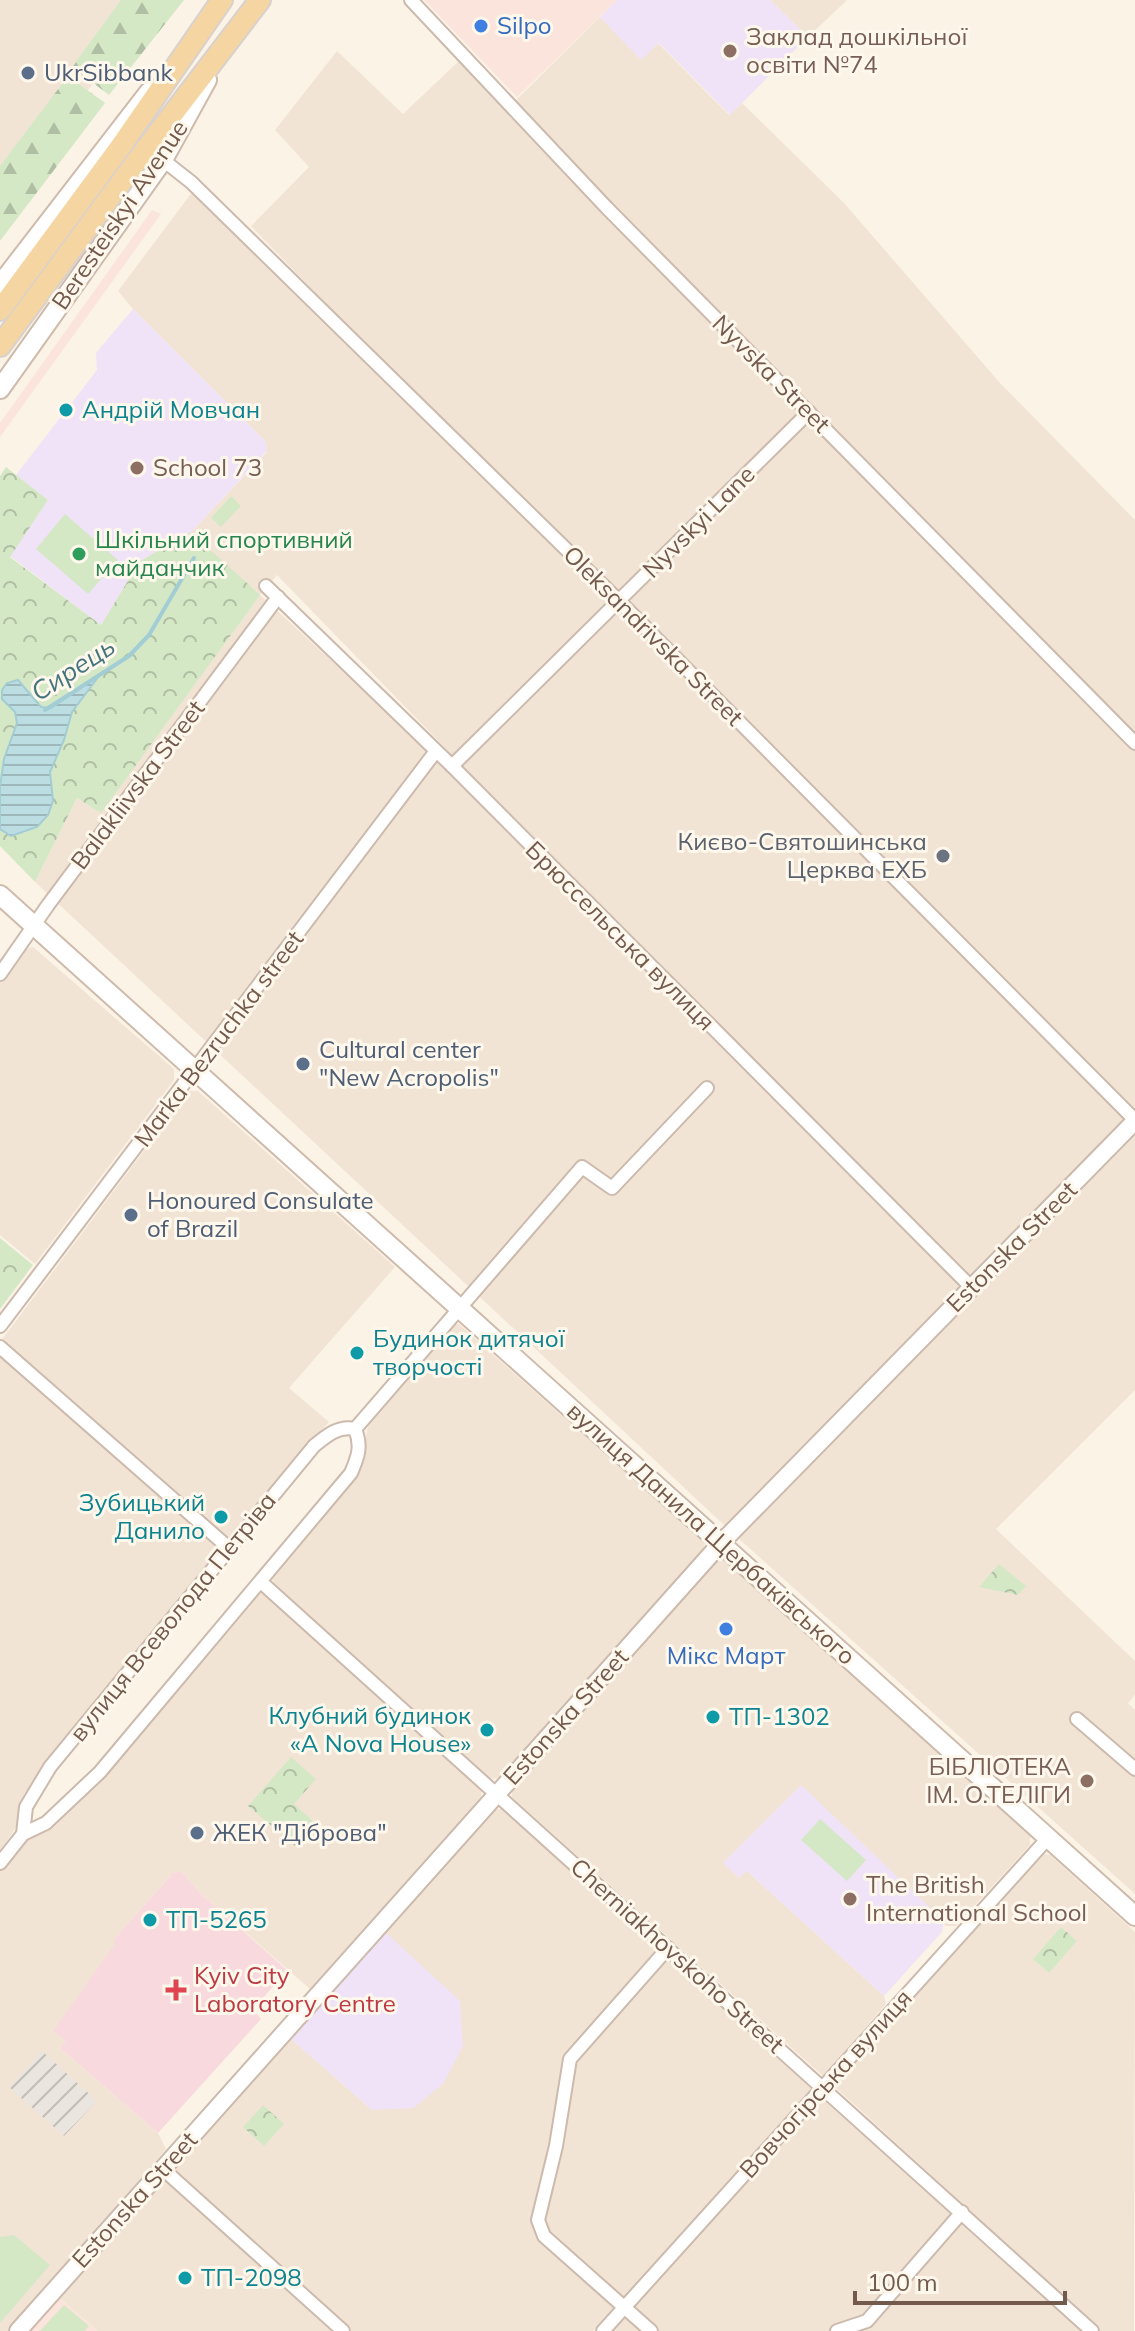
<svg xmlns="http://www.w3.org/2000/svg" width="1135" height="2331" font-family="Mulish,sans-serif">
<style>
.residential{fill:#f2e4d5}
.commercial{fill:#fae4db}
.industrial{fill:url(#industrial-furrows)}
.education{fill:#f0e3f7}
.medical{fill:#f8dade}
.grass{fill:#d4e8c6}
.forest{fill:url(#forest-firs)}
.park{fill:url(#park-crowns)}
.water{fill:url(#water-rules);stroke:#a3cdd4;stroke-width:2}
.lines{fill:none;stroke-linecap:round;stroke-linejoin:round}
.stream{stroke:#a3cdd4;stroke-width:4}
.minor-casing{stroke:#ccbaad;stroke-width:16}
.tertiary-casing{stroke:#ccbaad;stroke-width:20}
.secondary-casing{stroke:#cebbab;stroke-width:22}
.primary-casing{stroke:#d8d1cd;stroke-width:24}
.minor{stroke:#fff;stroke-width:12}
.tertiary{stroke:#fff;stroke-width:16}
.secondary{stroke:#fff;stroke-width:18}
.primary{stroke:#f5d6a3;stroke-width:20}
.shop-dot{fill:#3f7fe0;stroke:#fef7ec;stroke-width:3}
.education-dot{fill:#8d6e63;stroke:#fef7ec;stroke-width:3}
.service-dot{fill:#5c6f8a;stroke:#fef7ec;stroke-width:3}
.culture-dot{fill:#0f9aa8;stroke:#fef7ec;stroke-width:3}
.leisure-dot{fill:#2e9e5b;stroke:#fef7ec;stroke-width:3}
.worship-dot{fill:#6b7280;stroke:#fef7ec;stroke-width:3}
.health-dot{fill:#e0444e;stroke:#fef7ec;stroke-width:3}
.labels{text-anchor:middle;stroke-width:6;stroke-linejoin:round;paint-order:stroke}
.shop-label{font-size:24px;fill:#366cbe;stroke:#fef7ec;text-anchor:start}
.education-label{font-size:24px;fill:#785e54;stroke:#fef7ec;text-anchor:start}
.service-label{font-size:24px;fill:#4e5e75;stroke:#fef7ec;text-anchor:start}
.street-label{font-size:24px;fill:#735a4d;stroke:#fef7ec}
.culture-label{font-size:24px;fill:#0d838f;stroke:#fef7ec;text-anchor:start}
.leisure-label{font-size:24px;fill:#27864d;stroke:#fef7ec;text-anchor:start}
.worship-label{font-size:24px;fill:#5b616d;stroke:#fef7ec;text-anchor:end}
.health-label{font-size:24px;fill:#be3a42;stroke:#fef7ec;text-anchor:start}
.water-label{font-size:26px;font-style:italic;fill:#44757e;stroke:#fef7ec}
</style>
<defs>
<pattern id="industrial-furrows" width="10" height="10" patternUnits="userSpaceOnUse" patternTransform="scale(2)"><rect width="10" height="10" fill="#ebe5e0"/><path d="M-1 1l2-2M0 10L10 0M9 11l2-2" fill="none" stroke="#c3bdb8"/></pattern>
<pattern id="forest-firs" width="22" height="20" patternUnits="userSpaceOnUse" patternTransform="scale(2)"><rect width="22" height="20" fill="#d4e8c6"/><path d="M5 1l3.5 6h-7zM16 11l3.5 6h-7z" fill="#b0bfa3"/></pattern>
<pattern id="park-crowns" width="20" height="18" patternUnits="userSpaceOnUse" patternTransform="scale(2)"><rect width="20" height="18" fill="#d4e8c6"/><path d="M2 6a3 3 0 1 1 6 0M12 15a3 3 0 1 1 6 0" fill="none" stroke="#b0bfa3"/></pattern>
<pattern id="water-rules" width="6" height="5" patternUnits="userSpaceOnUse" patternTransform="scale(2)"><rect width="6" height="5" fill="#bcdee3"/><path d="M0 2.5h6" fill="none" stroke="#9db7ba"/></pattern>
</defs>
<rect width="100%" height="100%" fill="#fbf3e6"/>
<g class="residential">
<polygon points="0,0 157,0 0,205"/>
<polygon points="770,0 847,0 808,37"/>
<polygon points="600,17 641,59 658,43 729,115 742,103 844,203 1000,383 1135,520 1135,1390 996,1529 1135,1661 1135,1695 1128,1703 1135,1710 1135,1894 737,1537 35,882 77,798 100,812 259,595 191,532 267,452 266,442 133,309 118,291 193,191 612,602 453,756 277,575 260,595 451,771 625,602 323,301 251,226 309,167 275,130 337,51 403,114 460,60 597,204 513,103"/>
<polygon points="33,947 174,1069 174,1080 35,1264 0,1235 0,982 22,950"/>
<polygon points="189,1091 198,1091 395,1267 289,1388 329,1422 231,1538 222,1538 0,1342"/>
<polygon points="459,1324 704,1543 703,1553 498,1778 488,1779 273,1586 272,1576 358,1473 363,1459 367,1430 372,1417 452,1325"/>
<polygon points="0,1355 216,1545 219,1552 24,1794 20,1802 18,1824 0,1851"/>
<polygon points="715,1559 723,1559 1030,1835 1030,1845 956,1926 945,1926 943,1921 801,1786 746,1870 884,1996 886,2004 823,2076 512,1797 512,1787"/>
<polygon points="267,1591 481,1787 481,1798 310,1989 199,1892 181,1871 173,1873 115,1938 115,1944 66,2042 60,2048 158,2133 166,2149 8,2331 0,2331 0,1870 26,1838 99,1778 258,1595"/>
<polygon points="504,1808 817,2086 593,2331 352,2331 169,2168 289,2037 372,2110 384,1931 490,1811"/>
<polygon points="1042,1854 1050,1855 1135,1932 1134,2331 1101,2331 833,2085"/>
<polygon points="825,2094 1087,2331 611,2331"/>
<polygon points="163,2175 337,2331 98,2331 55,2294"/>
</g>
<g class="commercial">
<polygon points="424,0 617,0 517,97"/>
<polygon points="152,210 161,214 0,437 0,423"/>
<polygon points="55,2294 98,2331 23,2331"/>
</g>
<polygon class="industrial" points="42,2051 97,2101 64,2136 9,2087"/>
<g class="education">
<polygon points="617,0 770,0 808,37 730,115 659,43 641,60 600,17"/>
<polygon points="133,309 266,442 267,451 191,532 140,561 101,625 10,556 48,500 16,475 97,370 96,353"/>
<polygon points="801,1785 944,1921 942,1932 884,1996 747,1871 739,1878 723,1863"/>
<polygon points="384,1931 460,2001 463,2046 443,2084 413,2108 372,2110 289,2037"/>
</g>
<polygon class="medical" points="181,1871 199,1892 287,1970 253,2010 261,2019 158,2133 60,2048 66,2041 53,2031 115,1944 115,1938 173,1873"/>
<g class="grass">
<polygon points="231,496 241,506 221,527 211,518"/>
<polygon points="65,514 118,560 88,594 36,549"/>
<polygon points="820,1819 866,1860 847,1881 801,1840"/>
<polygon points="14,2235 50,2265 0,2323 0,2237"/>
<polygon points="64,2305 89,2326 85,2331 40,2331"/>
</g>
<g class="forest">
<polygon points="121,0 184,0 109,95 72,67"/>
<polygon points="68,76 105,103 0,241 0,166"/>
</g>
<g class="park">
<polygon points="6,467 48,500 10,557 101,625 140,561 191,532 260,595 101,813 77,798 35,882 0,846 0,476"/>
<polygon points="0,1238 33,1265 0,1309"/>
<polygon points="999,1564 1026,1586 1018,1595 979,1587"/>
<polygon points="291,1757 316,1779 294,1804 315,1823 295,1846 248,1806"/>
<polygon points="1061,1927 1077,1941 1049,1973 1033,1959"/>
<polygon points="263,2105 284,2124 264,2146 243,2127"/>
</g>
<polygon class="water" points="99,676 72,712 64,740 50,772 53,801 48,815 37,827 25,831 11,836 0,829 0,786 4,759 17,723 15,712 2,699 2,690 7,683 18,680 41,707 51,708"/>
<g class="lines">
<polyline class="stream" points="45,710 129,656 149,635 194,558"/>
<defs>
<g id="minor">
<polyline points="411,0 607,208 1135,743"/>
<polyline points="163,160 191,182 620,602 1135,1120"/>
<polyline points="266,586 452,766 972,1288"/>
<polyline points="452,766 809,412"/>
<polyline points="0,974 48,905 278,597"/>
<polyline points="0,1326 436,751"/>
<polyline points="0,1347 230,1549"/>
<polyline points="355,1429 582,1167 612,1188 707,1088"/>
<polyline points="261,1582 1092,2331"/>
<polyline points="1077,1719 1135,1769"/>
<path d="M 23,1834 L 26,1807 L 50,1767 L 314,1446 C 326,1436 339,1425 355,1429"/>
<path d="M 0,1863 L 23,1834 L 46,1823 L 100,1772 L 351,1473 C 358,1457 362,1446 355,1429"/>
<polyline points="163,2169 343,2331"/>
<polyline points="603,2331 1048,1838"/>
<polyline points="651,2331 544,2236 538,2220 556,2146 570,2059 668,1948"/>
<polyline points="837,2331 867,2321 962,2212"/>
</g>
<polyline id="tertiary" points="18,2331 721,1543 1135,1121"/>
<g id="secondary">
<polyline points="0,285 149,92"/>
<polyline points="0,389 163,160 207,80"/>
<polyline points="0,895 1135,1916"/>
</g>
<g id="primary">
<polyline points="0,310 121,146 222,0"/>
<polyline points="0,346 139,158 260,0"/>
</g>
</defs>
<use href="#minor" class="minor-casing"/>
<use href="#tertiary" class="tertiary-casing"/>
<use href="#secondary" class="secondary-casing"/>
<use href="#primary" class="primary-casing"/>
<use href="#minor" class="minor"/>
<use href="#tertiary" class="tertiary"/>
<use href="#secondary" class="secondary"/>
<use href="#primary" class="primary"/>
</g>
<g class="shop-dot">
<circle cx="481" cy="26" r="8"/>
<circle cx="726" cy="1629" r="8"/>
</g>
<g class="education-dot">
<circle cx="730" cy="51" r="8"/>
<circle cx="137" cy="468" r="8"/>
<circle cx="1087" cy="1781" r="8"/>
<circle cx="850" cy="1899" r="8"/>
</g>
<g class="service-dot">
<circle cx="28" cy="73" r="8"/>
<circle cx="303" cy="1064" r="8"/>
<circle cx="131" cy="1215" r="8"/>
<circle cx="197" cy="1833" r="8"/>
</g>
<g class="culture-dot">
<circle cx="66" cy="410" r="8"/>
<circle cx="357" cy="1353" r="8"/>
<circle cx="221" cy="1517" r="8"/>
<circle cx="713" cy="1717" r="8"/>
<circle cx="487" cy="1730" r="8"/>
<circle cx="150" cy="1920" r="8"/>
<circle cx="185" cy="2278" r="8"/>
</g>
<circle class="leisure-dot" cx="79" cy="554" r="8"/>
<circle class="worship-dot" cx="943" cy="856" r="8"/>
<path class="health-dot" d="M172 1978h8v8h8v8h-8v8h-8v-8h-8v-8h8z"/>
<g class="labels">
<g class="shop-label">
<text x="497" y="34">Silpo</text>
<text x="726" y="1664" text-anchor="middle">Мікс Март</text>
</g>
<g class="education-label">
<text x="746" y="45">Заклад дошкільної<tspan x="746" dy="28">освіти №74</tspan></text>
<text x="153" y="476">School 73</text>
<text x="1071" y="1775" text-anchor="end">БІБЛІОТЕКА<tspan x="1071" dy="28">ІМ. О.ТЕЛІГИ</tspan></text>
<text x="866" y="1893">The British<tspan x="866" dy="28">International School</tspan></text>
</g>
<g class="service-label">
<text x="44" y="81">UkrSibbank</text>
<text x="319" y="1058">Cultural center<tspan x="319" dy="28">"New Acropolis"</tspan></text>
<text x="147" y="1209">Honoured Consulate<tspan x="147" dy="28">of Brazil</tspan></text>
<text x="213" y="1841">ЖЕК "Діброва"</text>
</g>
<g class="street-label">
<text transform="translate(120 215) rotate(-56)" y="8">Beresteiskyi Avenue</text>
<text transform="translate(771 374) rotate(45)" y="8">Nyvska Street</text>
<text transform="translate(699 522) rotate(-45)" y="8">Nyvskyi Lane</text>
<text transform="translate(653 636) rotate(45)" y="8">Oleksandrivska Street</text>
<text transform="translate(138 785) rotate(-53)" y="8">Balakliivska Street</text>
<text transform="translate(620 936) rotate(45)" y="8">Брюссельська вулиця</text>
<text transform="translate(219 1039) rotate(-53)" y="8">Marka Bezruchka street</text>
<text transform="translate(1012 1247) rotate(-45)" y="8">Estonska Street</text>
<text transform="translate(711 1534) rotate(42)" y="8">вулиця Данила Щербаківського</text>
<text transform="translate(173 1617) rotate(-51)" y="8">вулиця Всеволода Петріва</text>
<text transform="translate(566 1717) rotate(-48)" y="8">Estonska Street</text>
<text transform="translate(677 1956) rotate(42)" y="8">Cherniakhovskoho Street</text>
<text transform="translate(826 2084) rotate(-48)" y="8">Вовчогірська вулиця</text>
<text transform="translate(135 2200) rotate(-48)" y="8">Estonska Street</text>
</g>
<g class="culture-label">
<text x="82" y="418">Андрій Мовчан</text>
<text x="373" y="1347">Будинок дитячої<tspan x="373" dy="28">творчості</tspan></text>
<text x="205" y="1511" text-anchor="end">Зубицький<tspan x="205" dy="28">Данило</tspan></text>
<text x="471" y="1724" text-anchor="end">Клубний будинок<tspan x="471" dy="28">«A Nova House»</tspan></text>
<text x="729" y="1725">ТП-1302</text>
<text x="166" y="1928">ТП-5265</text>
<text x="201" y="2286">ТП-2098</text>
</g>
<g class="leisure-label">
<text x="95" y="548">Шкільний спортивний<tspan x="95" dy="28">майданчик</tspan></text>
</g>
<g class="worship-label">
<text x="927" y="850">Києво-Святошинська<tspan x="927" dy="28">Церква ЕХБ</tspan></text>
</g>
<g class="health-label">
<text x="194" y="1984">Kyiv City<tspan x="194" dy="28">Laboratory Centre</tspan></text>
</g>
<g class="water-label">
<text transform="translate(73 669) rotate(-33)" y="9">Сирець</text>
</g>
</g>
<path d="M855 2291v12h210v-12" fill="none" stroke="#735a4d" stroke-width="4"/>
<text x="867" y="2291" font-size="24" fill="#735a4d" stroke="#fef7ec" stroke-width="6" paint-order="stroke">100 m</text>
</svg>
